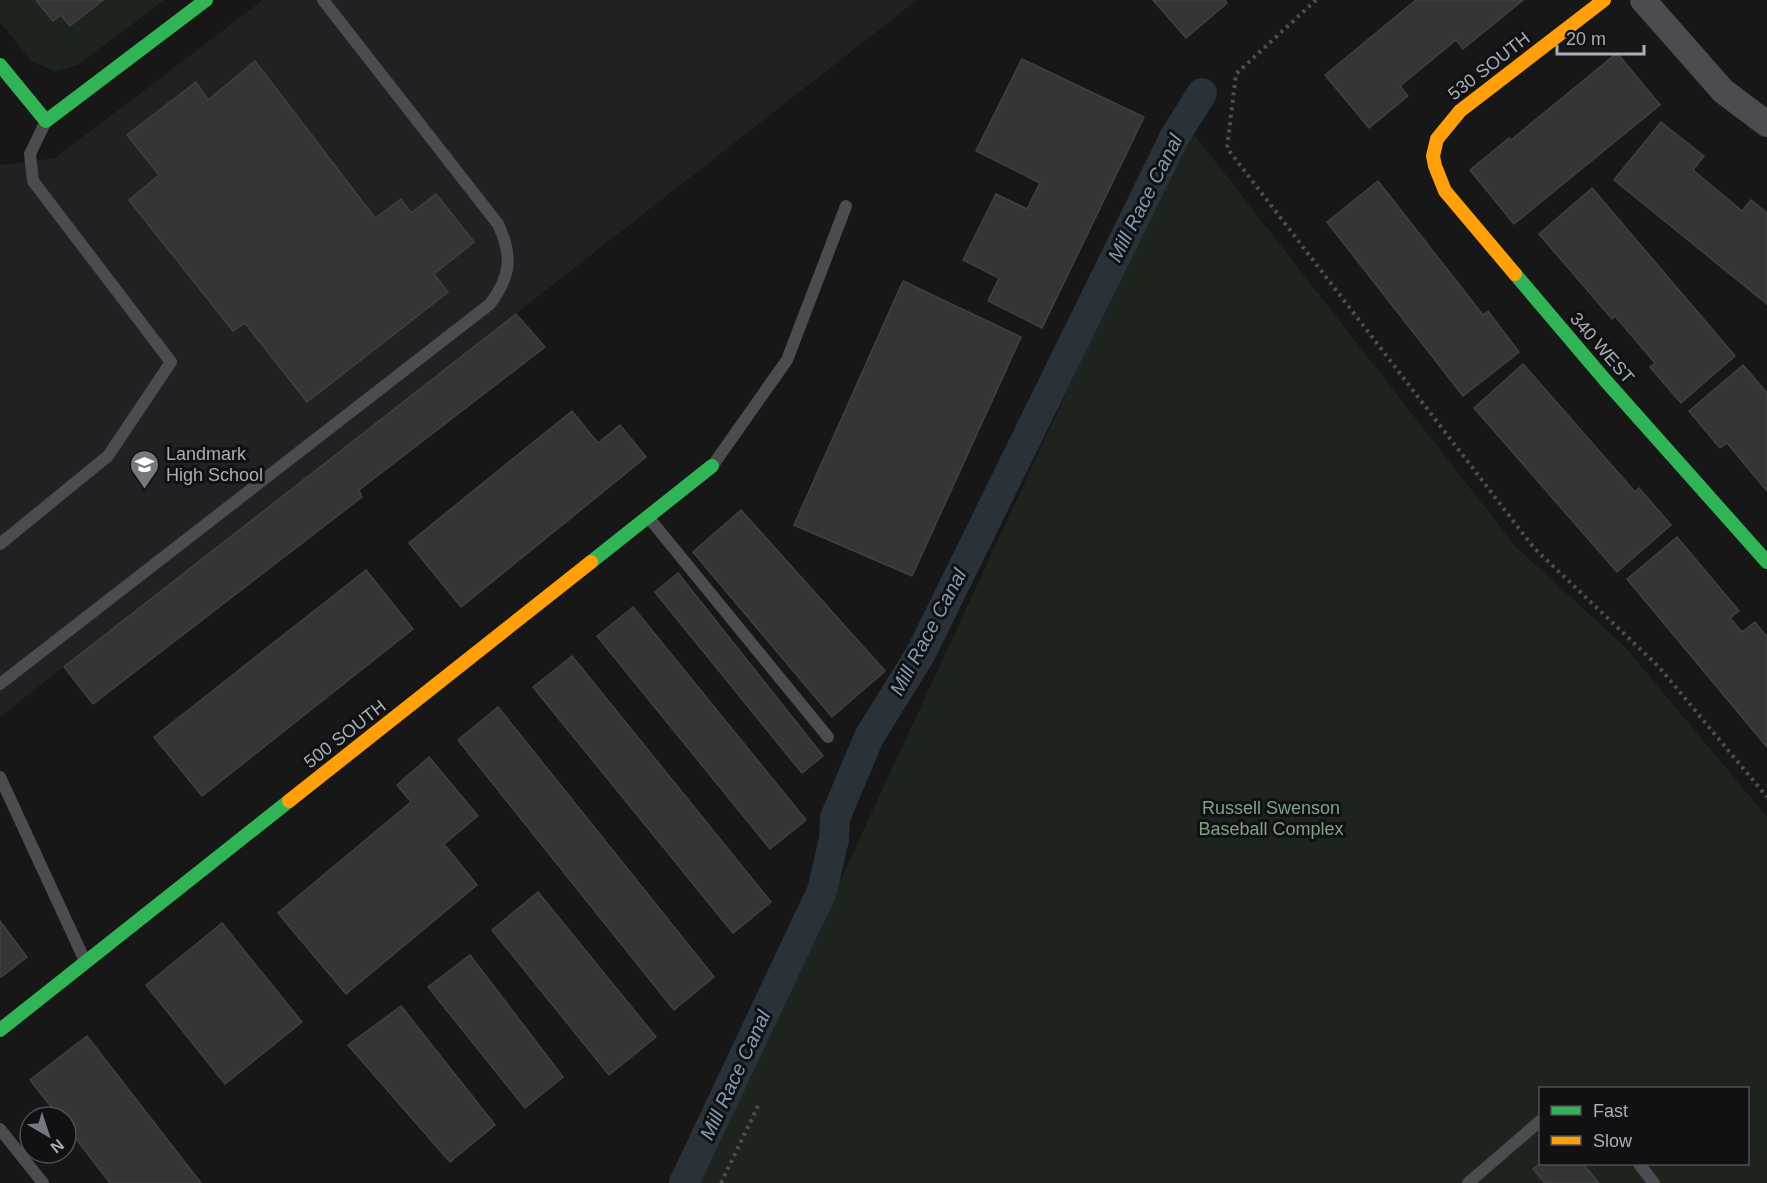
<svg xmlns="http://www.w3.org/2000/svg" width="1767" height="1183" font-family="Helvetica,sans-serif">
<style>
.built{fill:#212123}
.green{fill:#1d241e;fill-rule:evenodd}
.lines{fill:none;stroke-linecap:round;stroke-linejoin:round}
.canal{stroke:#2a3239;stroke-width:30}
.building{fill:#353536;stroke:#3f4043;stroke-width:1.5}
.path{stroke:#4d4e52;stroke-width:4;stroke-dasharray:3 4.5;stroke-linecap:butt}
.lane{stroke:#4b4c50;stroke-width:12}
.street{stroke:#4b4c50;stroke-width:26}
.fast{stroke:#30b455;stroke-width:14}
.slow{stroke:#ff9f0a;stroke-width:14}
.labels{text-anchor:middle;stroke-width:6;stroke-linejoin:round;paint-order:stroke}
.street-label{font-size:18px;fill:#a8adb8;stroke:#111113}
.poi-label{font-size:18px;fill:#a8adb8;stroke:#111113;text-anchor:start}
.park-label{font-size:18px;fill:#7fa381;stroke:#111113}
.water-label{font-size:20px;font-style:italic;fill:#7f9bb3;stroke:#111113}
</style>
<rect width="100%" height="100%" fill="#171717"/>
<polygon class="built" points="263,0 917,0 0,717 0,165 55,158"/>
<g class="green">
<polygon points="0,0 36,0 53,21 61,15 71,26 103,0 164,0 78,65 55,71 32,62 0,22"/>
<path d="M 1189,128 L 1516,547 L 1626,648 L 1767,817 L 1767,1183 L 700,1183 ZM 1540,1088 L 1748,1088 L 1748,1164 L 1540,1164 Z"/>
</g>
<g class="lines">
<polyline class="canal" points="684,1183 822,891 834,839 835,818 869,737 921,653 1175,136 1202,93"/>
</g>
<g class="building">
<polygon points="36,0 103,0 70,26 61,15 53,21"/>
<polygon points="1153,0 1225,0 1227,3 1186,38"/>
<polygon points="1416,0 1523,0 1463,49 1456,40 1400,86 1408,96 1369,128 1325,75"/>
<polygon points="1617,53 1660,105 1514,224 1470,170 1509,138 1511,140"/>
<polygon points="1022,59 1144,117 1042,328 988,301 999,278 963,260 996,194 1027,209 1040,183 976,151"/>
<polygon points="255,61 375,218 401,199 411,213 436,194 474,242 434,274 448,292 307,402 245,323 233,331 129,200 159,175 127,135 196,82 208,100"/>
<polygon points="1661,122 1704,156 1693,170 1742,211 1751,200 1767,213 1767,304 1614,180"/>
<polygon points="1378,181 1483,315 1488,311 1519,352 1463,396 1327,222"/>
<polygon points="1592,188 1735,356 1681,403 1650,367 1655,363 1615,316 1612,319 1539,234"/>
<polygon points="903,281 1021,337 912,576 794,525"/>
<polygon points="516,314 545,347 359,490 362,497 93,704 64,667"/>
<polygon points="1523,364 1635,492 1639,488 1671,525 1617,572 1474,408"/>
<polygon points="1743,365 1767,393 1767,491 1727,443 1720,448 1689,411"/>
<polygon points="572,411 598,443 620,425 646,457 461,607 409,543"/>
<polygon points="741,510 885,671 832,717 693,552"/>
<polygon points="1677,537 1739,611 1730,618 1742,632 1755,622 1767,637 1767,747 1627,579"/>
<polygon points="366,570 413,629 202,796 154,737"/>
<polygon points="678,573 823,756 802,773 655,592"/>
<polygon points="633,607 806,820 770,849 597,636"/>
<polygon points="572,656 771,902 733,933 533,687"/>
<polygon points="498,707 714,977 674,1010 458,740"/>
<polygon points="429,757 478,816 444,844 477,885 346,994 278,913 411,802 397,785"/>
<polygon points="538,892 656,1037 609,1075 492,930"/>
<polygon points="0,921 27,957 1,977 0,976"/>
<polygon points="222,923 302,1022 225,1084 146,985"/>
<polygon points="470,955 563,1077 525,1108 428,987"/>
<polygon points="401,1006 495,1125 450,1162 348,1045"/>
<polygon points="87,1036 201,1183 110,1183 66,1126 66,1117 59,1117 30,1080"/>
<polygon points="1540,1163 1583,1164 1599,1183 1545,1183 1533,1169"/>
</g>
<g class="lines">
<g class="path">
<polyline points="1316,0 1236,74 1227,148 1534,548 1659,667 1767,797"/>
<polyline points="721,1183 760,1102"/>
</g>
<g class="lane">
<polyline points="713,465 787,360 846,206"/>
<polyline points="649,518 828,737"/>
<polyline points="0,544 108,456 171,362 33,181 30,154 45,123"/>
<path d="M 0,684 L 490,304 C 511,276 513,256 498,224 L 323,0"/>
<polyline points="0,777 85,961"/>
<polyline points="0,1129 43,1183"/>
<polyline points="1639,1164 1654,1183"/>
<polyline points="1468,1183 1540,1121"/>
</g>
<polyline class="street" points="1643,0 1723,91 1767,124"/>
<g class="fast">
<polyline points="0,65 46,121 206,0"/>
<polyline points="1515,274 1605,380 1767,562"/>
<polyline points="591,562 712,466"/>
<polyline points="0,1030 289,801"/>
</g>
<g class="slow">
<polyline points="1515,274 1445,191 1435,166 1433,156 1437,139 1460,111 1604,0"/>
<polyline points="289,801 591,562"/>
</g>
</g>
<defs>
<symbol id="school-pin" viewBox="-11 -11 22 30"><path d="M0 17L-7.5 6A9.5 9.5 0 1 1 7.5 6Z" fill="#757880" stroke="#111113"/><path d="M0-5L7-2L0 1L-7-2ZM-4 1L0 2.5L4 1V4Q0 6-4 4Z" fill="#fff"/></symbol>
</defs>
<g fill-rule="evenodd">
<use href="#school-pin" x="128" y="448" width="33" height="45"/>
</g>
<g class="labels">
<g class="street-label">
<text transform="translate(1489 66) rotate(-38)" y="6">530 SOUTH</text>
<text transform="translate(1602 348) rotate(49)" y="6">340 WEST</text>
<text transform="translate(345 734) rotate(-38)" y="6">500 SOUTH</text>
</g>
<g class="poi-label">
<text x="166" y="460">Landmark<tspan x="166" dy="21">High School</tspan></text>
</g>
<g class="park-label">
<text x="1271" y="814">Russell Swenson<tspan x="1271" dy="21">Baseball Complex</tspan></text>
</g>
<g class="water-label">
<text transform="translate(1145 198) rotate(-63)" y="7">Mill Race Canal</text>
<text transform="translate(928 632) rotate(-62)" y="7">Mill Race Canal</text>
<text transform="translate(735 1075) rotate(-65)" y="7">Mill Race Canal</text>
</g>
</g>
<rect x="1539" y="1087" width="210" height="78" fill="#111113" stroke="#4d4f55" stroke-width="1.5"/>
<rect x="1551" y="1106" width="30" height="9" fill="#30b455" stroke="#4d4f55" stroke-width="1.5"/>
<text x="1593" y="1117" font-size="18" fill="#a8adb8">Fast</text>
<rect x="1551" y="1136" width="30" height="9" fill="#ff9f0a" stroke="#4d4f55" stroke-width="1.5"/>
<text x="1593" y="1147" font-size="18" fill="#a8adb8">Slow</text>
<g transform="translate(48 1135) rotate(141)"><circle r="28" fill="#111113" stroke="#4d4f55" stroke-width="1.5"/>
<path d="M0-4.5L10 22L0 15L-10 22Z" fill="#757880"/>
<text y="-9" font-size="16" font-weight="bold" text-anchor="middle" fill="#a8adb8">N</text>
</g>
<path d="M1557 45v9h87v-9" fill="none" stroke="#a8adb8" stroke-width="3"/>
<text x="1566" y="45" font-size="18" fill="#a8adb8" stroke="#111113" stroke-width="4.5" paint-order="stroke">20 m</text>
</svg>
